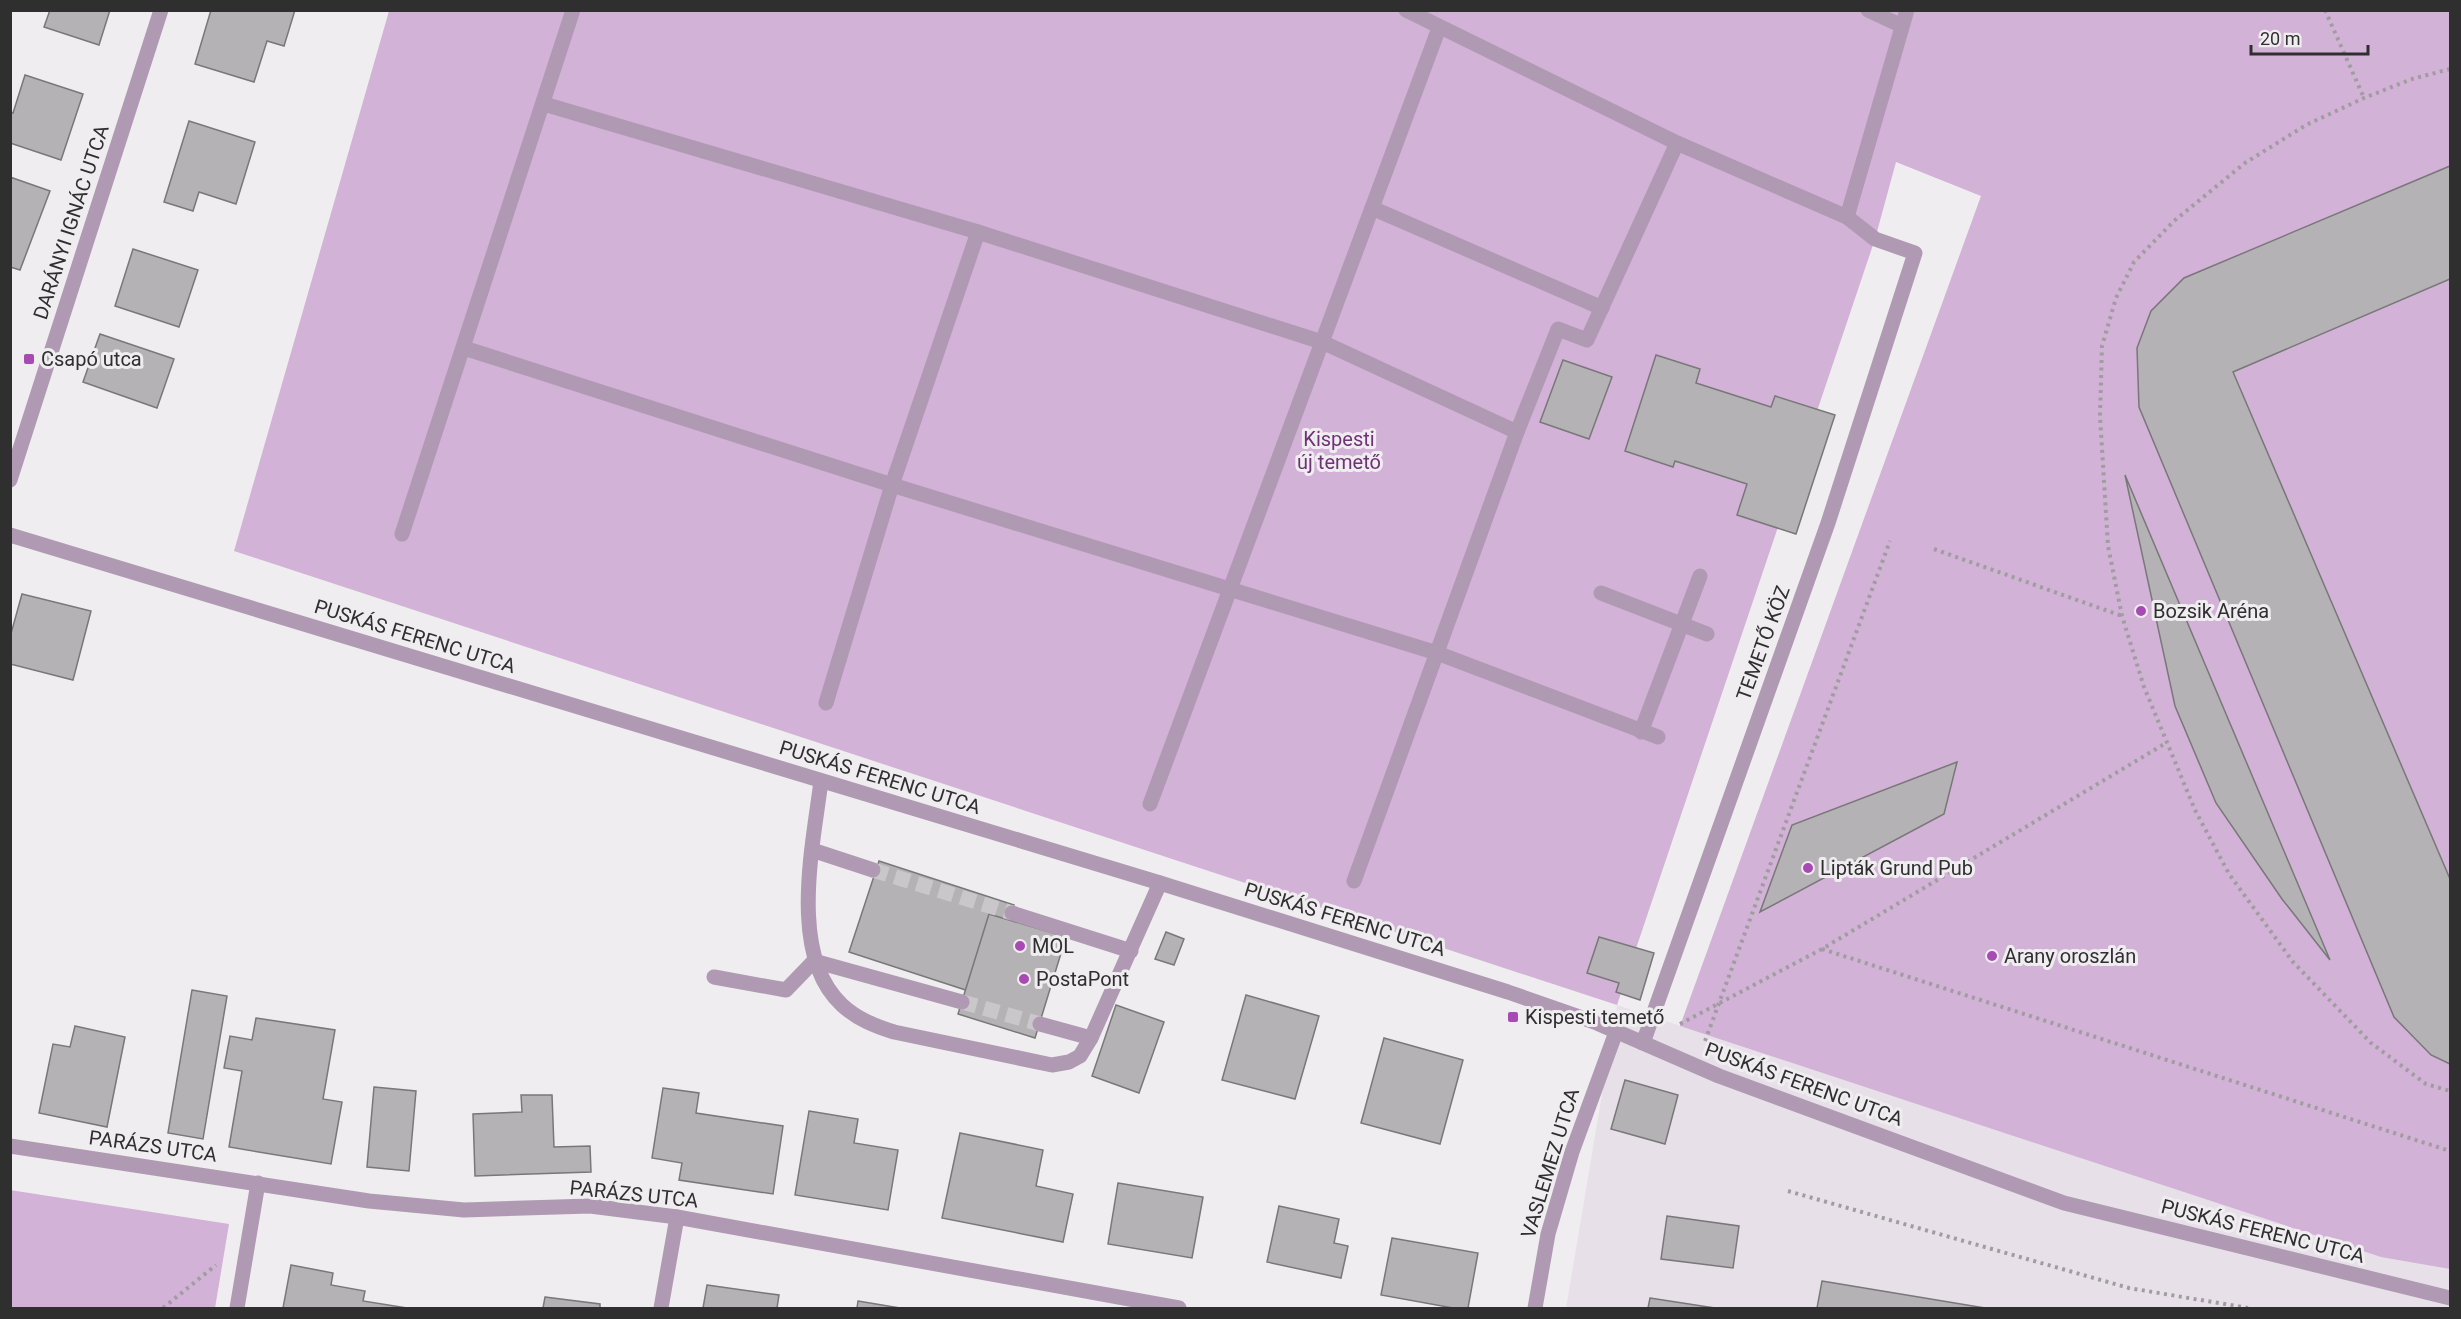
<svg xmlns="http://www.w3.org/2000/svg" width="2461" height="1319" font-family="Roboto,sans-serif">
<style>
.built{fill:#e8e0e9}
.green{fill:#d2b2d6}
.building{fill:#b5b2b5;stroke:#79777a;stroke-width:1.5}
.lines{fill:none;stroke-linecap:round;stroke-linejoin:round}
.minor-tunnel{stroke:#cac7ca;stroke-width:15;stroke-dasharray:15 8;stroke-linecap:butt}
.path{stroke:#9f9d9f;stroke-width:4;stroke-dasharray:3 4.5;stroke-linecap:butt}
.minor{stroke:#b09ab3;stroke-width:15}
.poi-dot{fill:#a74ab4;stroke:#f0edf0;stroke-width:2}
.labels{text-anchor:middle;stroke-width:6;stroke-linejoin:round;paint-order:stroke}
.street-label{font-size:20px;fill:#302f30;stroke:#f0edf0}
.poi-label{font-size:20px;fill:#302f30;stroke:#f0edf0;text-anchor:start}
.park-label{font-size:20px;fill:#6f3277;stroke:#f0edf0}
</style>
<rect width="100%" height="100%" fill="#f0edf0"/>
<polygon class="built" points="1617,1005 2381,1256 2450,1269 2450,1308 1566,1308"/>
<g class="green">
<polygon points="389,11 2450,11 2450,1269 2381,1257 1680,1026 1981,196 1896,162 1875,239 1617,1005 234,551"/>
<polygon points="10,1190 229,1224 215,1308 11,1308"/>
</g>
<g class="building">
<polygon points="50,10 110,10 99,45 44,27"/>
<polygon points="211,10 295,10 284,46 267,41 254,82 195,64"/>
<polygon points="25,75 83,94 61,160 10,143 10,112 13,113"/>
<polygon points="189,121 255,142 236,204 199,192 193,211 164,202"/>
<polygon points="2450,166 2450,279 2233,372 2450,879 2450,1064 2431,1055 2394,1017 2139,407 2137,348 2151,311 2184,278"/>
<polygon points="10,177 50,191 20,270 10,267"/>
<polygon points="133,249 198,270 179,327 115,306"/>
<polygon points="100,334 174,359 157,408 83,382"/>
<polygon points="1656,355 1700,369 1696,383 1771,407 1775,396 1835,415 1796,534 1737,515 1747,484 1675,461 1673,467 1625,451"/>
<polygon points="1563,360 1612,377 1589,439 1540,422"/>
<polygon points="2125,475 2330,960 2282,899 2216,803 2175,706"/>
<polygon points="22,594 91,611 73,680 10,664 10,637"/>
<polygon points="1957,762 1944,814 1760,912 1792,825"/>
<polygon points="879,861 1014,905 984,996 849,952"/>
<polygon points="989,914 1066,937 1035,1038 958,1014"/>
<polygon points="1166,932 1184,939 1174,965 1155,959"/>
<polygon points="1599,937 1654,953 1640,1000 1616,992 1619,983 1587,973"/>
<polygon points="192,990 227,996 203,1139 168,1133"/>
<polygon points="1246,995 1319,1016 1295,1099 1222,1080"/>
<polygon points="1116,1005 1164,1022 1139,1093 1092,1076"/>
<polygon points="256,1018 335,1030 323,1099 342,1102 331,1164 229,1147 242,1071 224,1068 230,1036 252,1040"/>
<polygon points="75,1026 125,1037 107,1127 39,1113 53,1044 70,1047"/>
<polygon points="1384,1038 1463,1060 1440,1144 1361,1123"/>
<polygon points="1625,1080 1678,1095 1665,1144 1611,1129"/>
<polygon points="374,1087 416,1091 409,1171 367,1167"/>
<polygon points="663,1088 699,1093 696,1113 783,1126 773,1194 679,1180 682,1163 652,1158"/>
<polygon points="521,1095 552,1095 554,1147 590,1146 591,1172 475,1176 473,1114 522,1112"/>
<polygon points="809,1111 858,1119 854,1143 898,1150 888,1210 795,1195"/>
<polygon points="960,1133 1043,1150 1036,1186 1073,1194 1063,1242 942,1218"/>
<polygon points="1118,1183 1203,1197 1192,1258 1108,1244"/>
<polygon points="1279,1206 1339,1219 1334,1243 1348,1246 1341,1278 1267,1262"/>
<polygon points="1667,1216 1739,1226 1733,1268 1661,1259"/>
<polygon points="1392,1238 1478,1253 1468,1308 1453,1308 1381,1295"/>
<polygon points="291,1265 333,1273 331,1285 365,1291 363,1301 407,1308 283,1308"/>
<polygon points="1822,1281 1985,1308 1817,1308"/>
<polygon points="707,1285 779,1295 777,1308 703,1308"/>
<polygon points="545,1297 600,1304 600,1308 543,1308"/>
<polygon points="1650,1298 1715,1308 1648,1308"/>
<polygon points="858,1301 900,1308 857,1308"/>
</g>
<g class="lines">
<g class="minor-tunnel">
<polyline points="873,870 1012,913"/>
<polyline points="962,1002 1040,1024"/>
</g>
<g class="path">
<polyline points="2325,10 2364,98"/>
<polyline points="2450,69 2412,79 2364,98 2306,125 2245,163 2174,221 2134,262 2116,298 2102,346 2100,416 2108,546 2122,616 2144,687 2195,810 2229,874 2293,962 2371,1043 2426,1084 2450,1091"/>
<polyline points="1934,549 2122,616"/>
<polyline points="1822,949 2450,1151"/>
<polyline points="1680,1024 1822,949 2166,743"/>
<polyline points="1705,1041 1890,541"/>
<polyline points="1788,1191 2129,1288 2248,1308"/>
<polyline points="163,1308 216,1265"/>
</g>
<g class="minor">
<polyline points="1406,10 1677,143 1847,217 1875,239 1915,253 1828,523 1643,1043"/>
<polyline points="1868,10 1902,26"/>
<polyline points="544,104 978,232 1322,342 1517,432"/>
<polyline points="1372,208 1602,308"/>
<polyline points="1847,217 1907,10"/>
<polyline points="464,348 892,485 1437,653 1658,737"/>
<polyline points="10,480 161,10"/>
<polyline points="402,534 573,10"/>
<polyline points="10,535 1160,883 1508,992 1597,1023 1719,1076 2064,1203 2450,1298"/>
<polyline points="1601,593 1707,634"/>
<polyline points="826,703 892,485 978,232"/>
<polyline points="1641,732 1700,576"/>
<path d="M 821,781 C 813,846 788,955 842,1005 C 857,1019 875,1026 894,1032 L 1052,1065 L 1069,1062 L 1080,1056 L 1091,1038 L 1160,883"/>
<polyline points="1150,804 1439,28"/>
<polyline points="812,850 873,870"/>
<polyline points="1354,881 1517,432 1558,329 1587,340 1677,143"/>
<polyline points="1012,913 1131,951"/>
<polyline points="714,977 786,990 814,961 962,1002"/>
<polyline points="1040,1024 1091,1038"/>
<polyline points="10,1146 369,1201 464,1210 590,1206 677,1217 1179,1308"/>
<polyline points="237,1308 258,1183"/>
<polyline points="661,1308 677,1217"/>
<polyline points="1535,1308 1548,1234 1572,1152 1616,1032"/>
</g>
</g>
<g class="poi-dot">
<rect x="23" y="353" width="12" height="12" rx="3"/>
<circle cx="2141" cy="611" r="6"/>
<circle cx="1808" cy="868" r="6"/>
<circle cx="1020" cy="946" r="6"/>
<circle cx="1992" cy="956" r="6"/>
<circle cx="1024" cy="979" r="6"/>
<rect x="1507" y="1011" width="12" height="12" rx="3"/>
</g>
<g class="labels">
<g class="street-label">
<text transform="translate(71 222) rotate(-72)" y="7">DARÁNYI IGNÁC UTCA</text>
<text transform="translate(415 636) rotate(17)" y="7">PUSKÁS FERENC UTCA</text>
<text transform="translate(1763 643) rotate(-70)" y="7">TEMETŐ KÖZ</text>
<text transform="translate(880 777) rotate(17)" y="7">PUSKÁS FERENC UTCA</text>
<text transform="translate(1345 919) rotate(17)" y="7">PUSKÁS FERENC UTCA</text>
<text transform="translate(1804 1084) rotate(20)" y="7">PUSKÁS FERENC UTCA</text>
<text transform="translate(153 1146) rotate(8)" y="7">PARÁZS UTCA</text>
<text transform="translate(1550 1163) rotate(-73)" y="7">VASLEMEZ UTCA</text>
<text transform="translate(634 1194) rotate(6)" y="7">PARÁZS UTCA</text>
<text transform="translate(2263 1231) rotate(14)" y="7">PUSKÁS FERENC UTCA</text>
</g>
<g class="poi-label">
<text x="41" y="366">Csapó utca</text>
<text x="2153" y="618">Bozsik Aréna</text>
<text x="1820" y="875">Lipták Grund Pub</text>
<text x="1032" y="953">MOL</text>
<text x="2004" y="963">Arany oroszlán</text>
<text x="1036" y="986">PostaPont</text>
<text x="1525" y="1024">Kispesti temető</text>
</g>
<g class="park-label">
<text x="1339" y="446">Kispesti<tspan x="1339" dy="23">új temető</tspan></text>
</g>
</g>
<rect width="2461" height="1319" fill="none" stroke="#302f30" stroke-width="24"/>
<path d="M2251 45v9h117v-9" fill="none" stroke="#302f30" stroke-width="3"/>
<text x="2260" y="45" font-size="18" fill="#302f30" stroke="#f0edf0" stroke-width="4.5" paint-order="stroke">20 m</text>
</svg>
